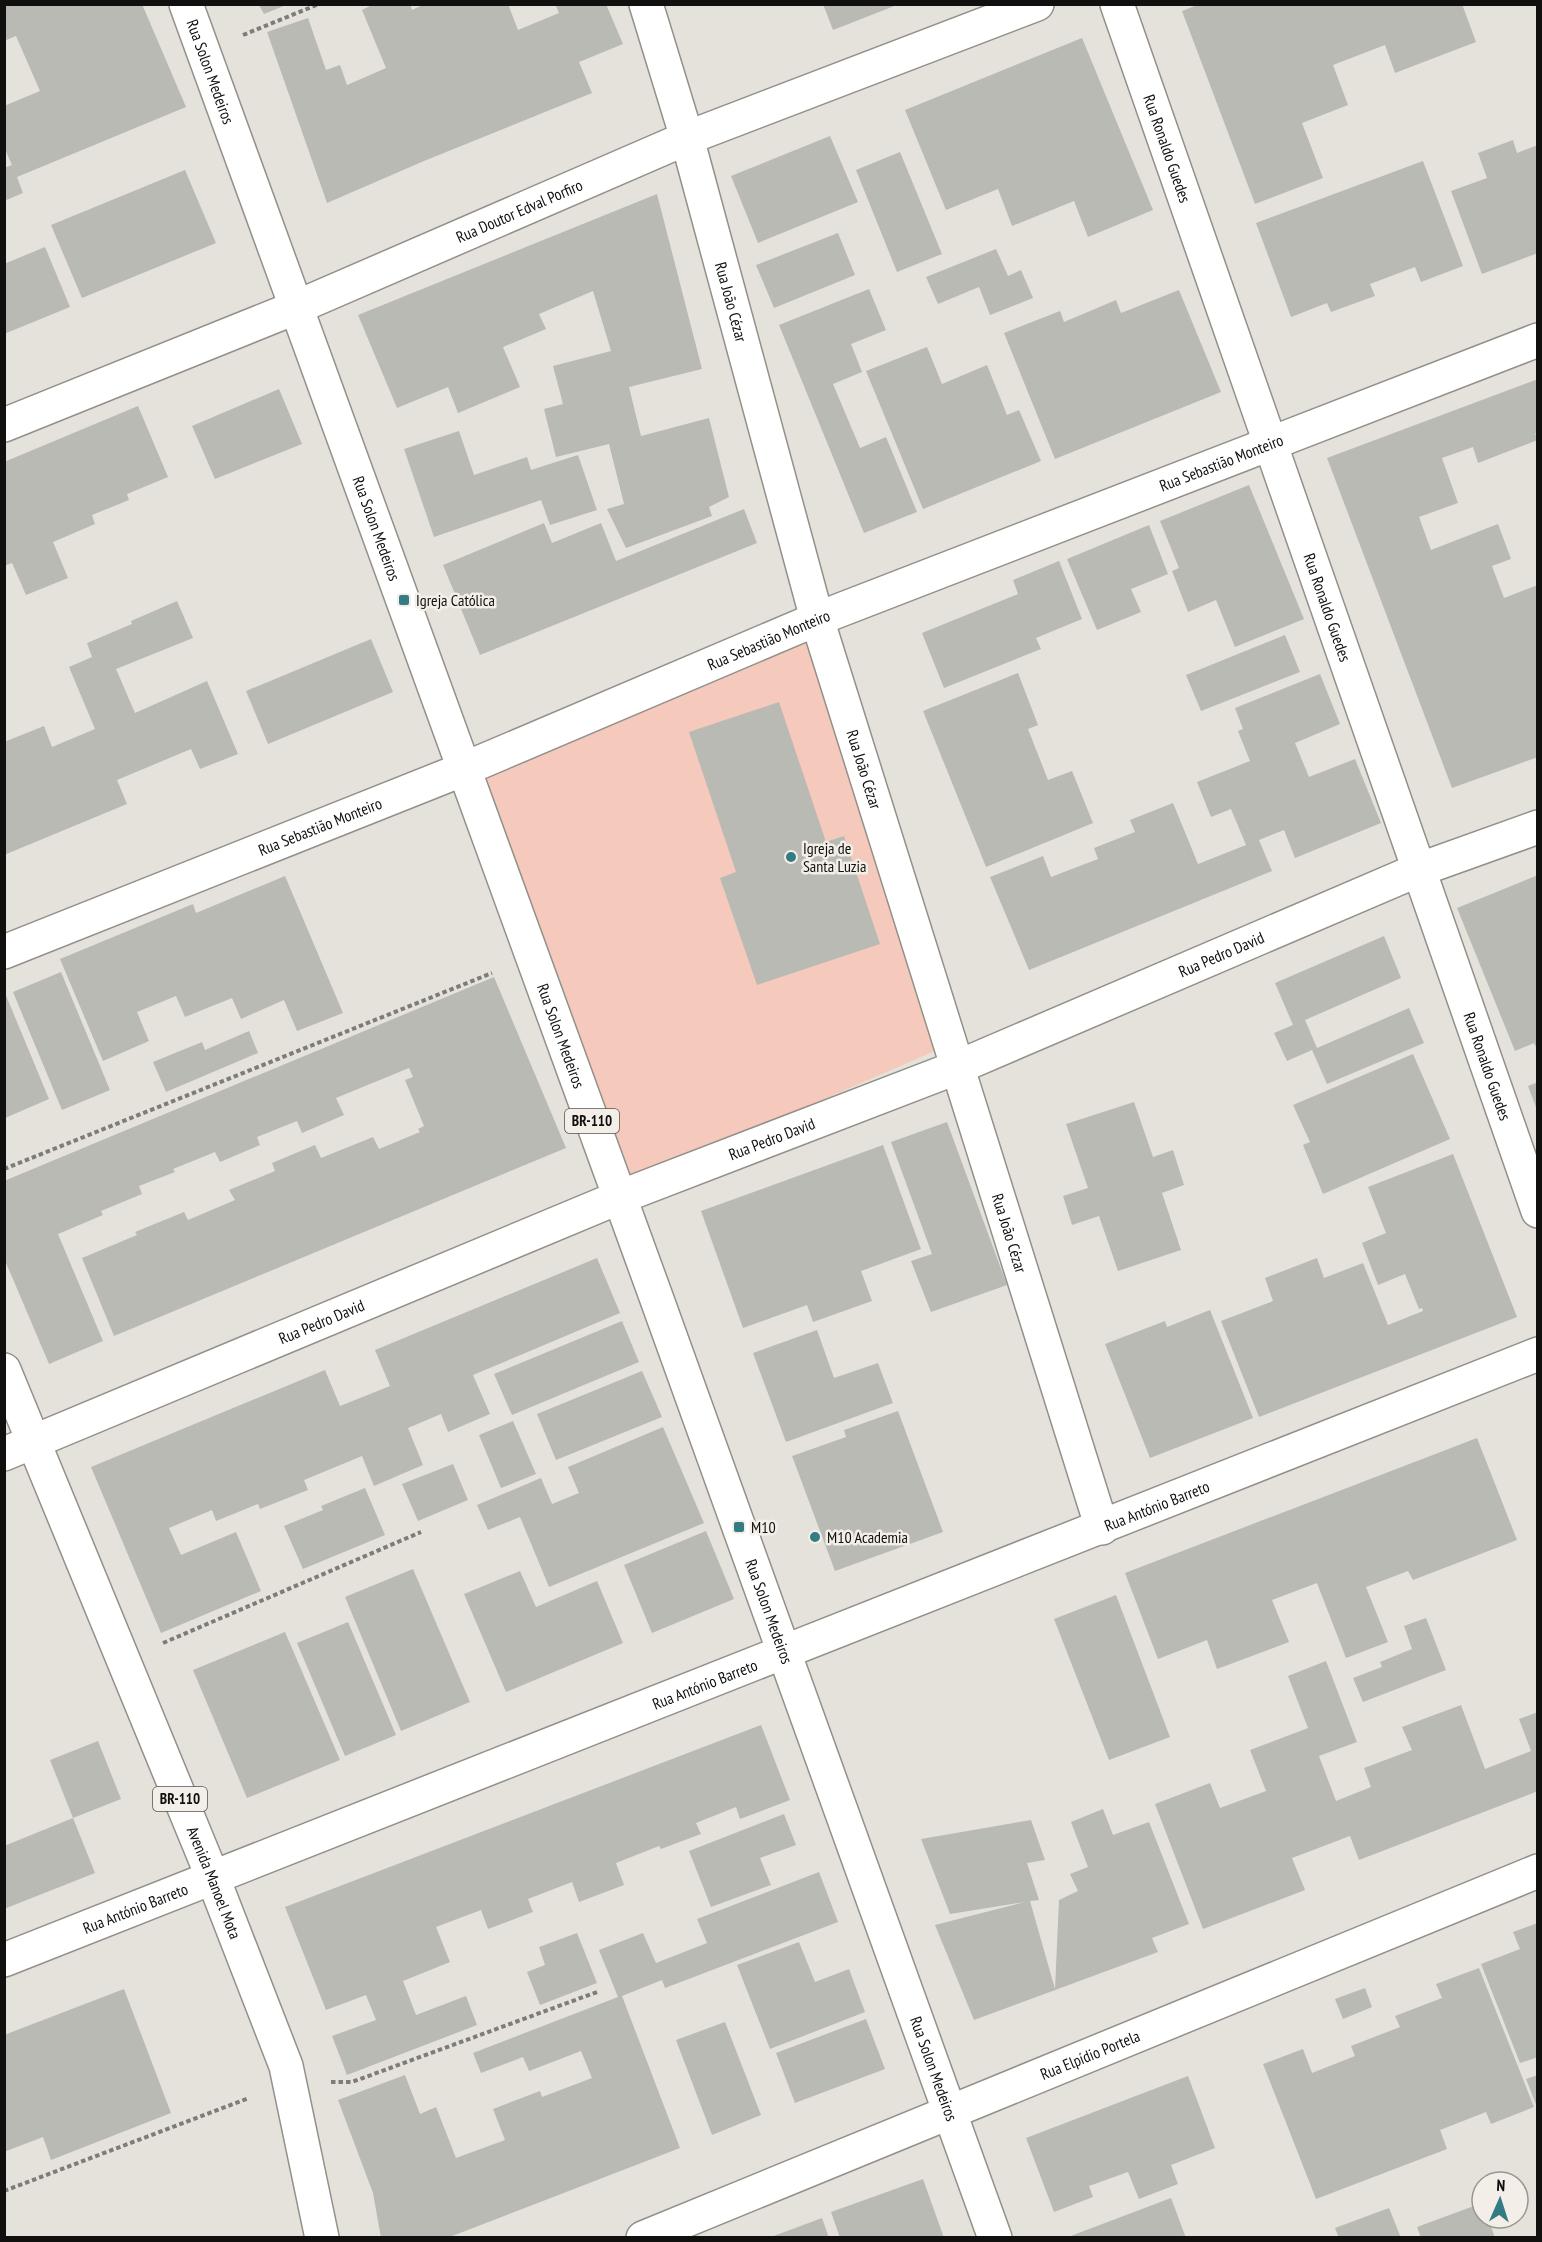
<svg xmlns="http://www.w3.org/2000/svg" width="1542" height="2242" font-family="'PT Sans Narrow',sans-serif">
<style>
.green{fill:#f5c9bb}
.building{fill:#b9bab3}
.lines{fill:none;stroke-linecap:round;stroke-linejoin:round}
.minor-casing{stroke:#93908a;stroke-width:36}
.primary-casing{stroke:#93908a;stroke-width:36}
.path{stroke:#7e7c77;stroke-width:4;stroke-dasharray:4.5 3;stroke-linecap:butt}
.minor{stroke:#fff;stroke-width:33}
.primary{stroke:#fff;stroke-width:33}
.poi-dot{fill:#347c83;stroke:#f3efe8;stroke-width:2}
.labels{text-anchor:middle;stroke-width:5;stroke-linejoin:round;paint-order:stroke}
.shield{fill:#f3efe8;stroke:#55534f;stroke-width:1.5}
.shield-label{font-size:15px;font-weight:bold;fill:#11100e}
.street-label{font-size:16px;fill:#11100e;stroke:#f3efe8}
.poi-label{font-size:16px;fill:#11100e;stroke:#f3efe8;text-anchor:start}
</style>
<rect width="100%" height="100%" fill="#e5e2db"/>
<polygon class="green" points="825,606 951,1044 631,1183 471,751"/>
<g class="building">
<polygon points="4,4 142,4 186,107 17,177 23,193 4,201 4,168 12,165 4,147 4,106 40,91 16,36 4,41"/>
<polygon points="374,4 410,4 412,10 425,4 508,4 518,30 559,13 555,4 606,4 623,44 579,62 592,93 424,161 327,203 267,32 308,18 326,70 340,65 347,85 386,68 362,10"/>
<polygon points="823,4 897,4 897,5 833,30"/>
<polygon points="1200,4 1462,4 1476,42 1395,73 1385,45 1333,65 1348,105 1302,123 1323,178 1255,204 1182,11"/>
<polygon points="259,5 286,5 264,14"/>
<polygon points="1082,38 1153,210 1088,237 1074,201 1012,226 998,189 946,210 905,110"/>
<polygon points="830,136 858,202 758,243 731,176"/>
<polygon points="1513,140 1517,153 1538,145 1538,253 1482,274 1451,191 1487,178 1478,153"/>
<polygon points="900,152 942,254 897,272 856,170"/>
<polygon points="1423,161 1463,266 1421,282 1415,267 1370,284 1375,296 1331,312 1327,303 1291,317 1256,223"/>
<polygon points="185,170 216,243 82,298 51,225"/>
<polygon points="657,194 702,369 629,387 641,436 709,418 729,497 709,507 712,516 626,548 607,509 624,504 609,444 556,457 544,409 563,404 553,366 611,351 593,291 539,314 546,329 503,347 520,387 458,413 448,387 397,408 358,315"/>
<polygon points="838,233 855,275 774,308 756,265"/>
<polygon points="45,247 70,307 4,334 4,264"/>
<polygon points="996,249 1008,276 1021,270 1033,298 990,315 979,287 938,304 926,277"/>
<polygon points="869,289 886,330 851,344 862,372 833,384 860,448 886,437 917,512 864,533 779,325"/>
<polygon points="1179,290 1221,392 1055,459 1004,333 1060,311 1064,322 1116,300 1121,313"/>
<polygon points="927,347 942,384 987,365 1007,415 1019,410 1041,461 923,509 866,371"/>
<polygon points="1538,379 1538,433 1535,433 1538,440 1478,463 1473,447 1442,458 1458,503 1419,517 1431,550 1498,524 1511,559 1492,566 1504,598 1538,585 1538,757 1452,788 1327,458"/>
<polygon points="279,389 302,444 215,479 192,426"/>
<polygon points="138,406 168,477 127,494 129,500 92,515 95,524 53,542 68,578 26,595 12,563 4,566 4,462"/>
<polygon points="459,431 474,475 527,457 531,470 578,455 597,510 550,525 541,500 434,537 404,449"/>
<polygon points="1249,485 1304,619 1235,647 1216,600 1188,612 1172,571 1179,568 1160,521"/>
<polygon points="744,509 757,543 480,655 443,565 544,523 552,543 601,523 616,561"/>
<polygon points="1149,525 1168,574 1131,589 1141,612 1097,630 1067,559"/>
<polygon points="1059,561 1082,619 1036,638 1041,649 944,688 922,633 1018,594 1013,580"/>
<polygon points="177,601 193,638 116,669 135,713 207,681 238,754 200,769 191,749 117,780 127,804 4,855 4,742 44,726 52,747 95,729 69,667 92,657 87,643 132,624 131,621"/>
<polygon points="1285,635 1300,672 1201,711 1186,675"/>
<polygon points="371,639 393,692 268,744 246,691"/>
<polygon points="1018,673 1038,725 1028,729 1048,780 1072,771 1093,823 986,867 923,711"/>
<polygon points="1320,674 1340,724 1295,743 1309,777 1355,759 1381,823 1295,858 1284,830 1259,840 1272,871 1029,970 990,877 1043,856 1051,877 1098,859 1094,848 1135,832 1130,820 1173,803 1198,864 1246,845 1231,809 1211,817 1197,782 1250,761 1238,731 1243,729 1235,708"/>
<polygon points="779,702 826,842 844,836 880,944 757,985 720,878 736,872 689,732"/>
<polygon points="1538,875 1538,1051 1534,1043 1515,1051 1457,908"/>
<polygon points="285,876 343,1013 297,1031 284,1000 241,1019 232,998 185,1017 176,996 137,1012 149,1041 103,1061 60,959 193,904 196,913"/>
<polygon points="1384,936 1401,978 1305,1020 1317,1048 1409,1008 1424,1043 1327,1084 1312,1050 1287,1061 1274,1033 1293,1025 1275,983"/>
<polygon points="61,972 110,1090 62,1110 13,992"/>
<polygon points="494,977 566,1148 114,1336 82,1258 137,1235 135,1232 184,1212 188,1220 235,1200 229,1190 275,1171 272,1163 315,1145 321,1158 373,1137 379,1149 420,1132 418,1129 424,1126 405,1080 413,1077 409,1068 336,1098 344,1115 302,1133 297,1121 257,1137 260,1145 220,1162 215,1152 173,1169 175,1172 139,1186 142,1194 101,1211 103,1215 58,1234 103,1341 49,1364 4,1258 4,1181"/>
<polygon points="5,993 49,1099 5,1118"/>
<polygon points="249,1031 258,1053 166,1092 153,1062 202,1042 205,1050"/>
<polygon points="1413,1054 1450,1139 1323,1194 1303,1145 1310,1142 1293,1105"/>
<polygon points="1538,1082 1538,1110 1537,1110 1528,1086"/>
<polygon points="1134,1102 1153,1157 1173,1150 1184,1185 1162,1193 1181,1250 1118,1271 1099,1216 1072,1225 1063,1196 1088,1188 1066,1124"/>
<polygon points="947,1122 1007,1285 931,1312 911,1261 932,1254 891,1142"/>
<polygon points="883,1145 921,1249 861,1271 872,1301 813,1322 807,1305 743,1328 701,1211"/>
<polygon points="1453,1154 1517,1317 1259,1417 1221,1321 1273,1301 1265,1278 1317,1258 1324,1278 1363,1263 1388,1325 1423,1311 1422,1308 1419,1309 1405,1274 1378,1285 1362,1243 1386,1233 1368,1187"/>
<polygon points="597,1258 620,1313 473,1375 490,1414 448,1432 441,1414 408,1428 423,1465 374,1486 362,1456 304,1480 308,1490 260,1509 258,1504 216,1521 212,1510 169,1528 181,1555 236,1532 261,1591 161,1633 91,1467 325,1370 340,1406 390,1386 375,1350"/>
<polygon points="1210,1310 1253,1418 1150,1458 1105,1344 1165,1321 1167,1327"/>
<polygon points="622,1321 639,1362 512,1415 494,1374"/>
<polygon points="817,1330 834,1378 878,1363 893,1403 786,1442 753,1353"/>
<polygon points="642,1371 662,1417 556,1460 537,1414"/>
<polygon points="898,1411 943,1532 835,1571 792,1456 846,1437 844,1430"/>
<polygon points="513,1421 536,1474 501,1488 479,1435"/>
<polygon points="663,1427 704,1523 549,1587 520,1517 488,1530 477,1505 541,1478 552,1504 579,1493 568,1467"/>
<polygon points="1477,1438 1517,1540 1413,1580 1408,1571 1366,1587 1388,1642 1346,1658 1317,1583 1272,1600 1289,1642 1217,1669 1207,1640 1158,1659 1125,1573"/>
<polygon points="453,1464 468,1500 418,1521 402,1484"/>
<polygon points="365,1488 385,1535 303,1569 284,1526 323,1510 321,1506"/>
<polygon points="706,1531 734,1599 652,1633 624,1565"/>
<polygon points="413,1569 470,1702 401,1731 345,1597"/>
<polygon points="520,1571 536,1607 597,1581 623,1643 506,1692 464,1594"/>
<polygon points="1116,1595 1170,1737 1109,1760 1054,1619"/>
<polygon points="1426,1618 1446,1670 1363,1702 1353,1678 1382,1667 1380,1662 1412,1649 1404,1626"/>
<polygon points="348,1622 396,1735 345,1756 297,1643"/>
<polygon points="285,1632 340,1760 247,1798 193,1670"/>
<polygon points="1326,1661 1357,1742 1319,1756 1336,1801 1371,1787 1364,1768 1412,1750 1402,1727 1461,1705 1485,1769 1531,1751 1519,1719 1538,1712 1538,1791 1359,1860 1350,1836 1292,1858 1305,1890 1203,1929 1155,1804 1210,1783 1220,1808 1266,1791 1250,1750 1308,1728 1288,1676"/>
<polygon points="761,1725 790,1800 740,1819 736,1807 696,1823 701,1834 661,1849 659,1846 616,1863 624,1885 579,1902 572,1882 528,1899 533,1912 488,1929 481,1910 436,1927 450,1962 403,1981 416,2015 466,1996 477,2025 347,2075 332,2036 376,2020 366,1995 326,2010 285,1907"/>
<polygon points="98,1741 121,1799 73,1818 50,1760"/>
<polygon points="1103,1809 1113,1835 1149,1822 1189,1924 1152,1938 1158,1952 974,2020 935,1925 1025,1902 950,1914 921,1839 1031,1820 1045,1860 1027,1863 1039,1900 1030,1901 1055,1989 1059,1900 1078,1891 1070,1874 1088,1867 1071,1822"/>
<polygon points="784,1814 796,1845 760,1858 771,1885 711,1907 689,1851"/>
<polygon points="73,1818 95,1873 4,1909 4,1846"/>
<polygon points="819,1872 838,1922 665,1988 662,1980 622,1996 680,2148 447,2238 381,2238 373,2193 338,2100 405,2075 420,2114 436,2107 456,2158 505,2140 493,2109 540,2091 542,2097 592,2078 581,2051 529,2071 523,2057 481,2073 473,2053 618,1997 599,1950 643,1933 656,1963 707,1943 697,1919"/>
<polygon points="1538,1923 1538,2057 1520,2063 1481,1964 1520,1949 1513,1932"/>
<polygon points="577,1933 597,1983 540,2005 527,1972 545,1965 539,1947"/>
<polygon points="799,1942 815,1982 849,1969 865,2012 770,2049 737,1965"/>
<polygon points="1479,1968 1534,2107 1491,2124 1486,2112 1440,2130 1447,2149 1316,2199 1263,2064 1303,2049 1312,2073 1355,2056 1351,2046 1400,2027 1395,2016 1442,1998 1436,1984"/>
<polygon points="1365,1988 1372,2007 1343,2019 1335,1999"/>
<polygon points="124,1989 171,2113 51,2160 43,2137 4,2152 4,2035"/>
<polygon points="866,2019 885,2069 795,2103 776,2053"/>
<polygon points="725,2022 761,2115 712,2135 676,2040"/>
<polygon points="1538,2075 1538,2107 1537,2107 1526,2079"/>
<polygon points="1188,2076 1215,2148 1171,2165 1178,2184 1139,2199 1128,2172 1089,2186 1093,2197 1054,2212 1026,2138"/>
<polygon points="923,2179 944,2238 840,2238 831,2212"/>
<polygon points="1171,2198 1186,2238 1068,2238 1068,2237"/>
<polygon points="1482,2203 1482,2218 1488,2218 1495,2238 1421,2238 1417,2227"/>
<polygon points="1389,2208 1401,2238 1339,2238 1335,2228"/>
<polygon points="822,2218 829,2238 771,2238 771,2237"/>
</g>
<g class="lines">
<defs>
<g id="minor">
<path id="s1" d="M 646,4 L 687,138 L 817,619 L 1102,1528"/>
<path id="s2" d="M 1117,4 L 1538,1211"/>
<path id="s3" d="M 4,425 L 297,307 L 687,138 L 1037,4"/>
<path id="s4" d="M 4,952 L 464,769 L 817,619 L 1538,340"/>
<path id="s5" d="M 4,1454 L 620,1197 L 958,1067 L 1418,870 L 1538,827"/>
<path id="s6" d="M 4,1960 C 516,1758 1028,1558 1538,1354"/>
<path id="s7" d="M 643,2238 L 1538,1871"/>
</g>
<g id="primary">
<path id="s8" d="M 186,4 L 655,1294 L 995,2238"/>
<path id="s9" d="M 4,1370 L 213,1878 L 286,2066 L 322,2238"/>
</g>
</defs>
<use href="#minor" class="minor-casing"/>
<use href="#primary" class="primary-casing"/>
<g class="path">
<polyline points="243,35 319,4"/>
<polyline points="4,1169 492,973"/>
<polyline points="163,1643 421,1532"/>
<polyline points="331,2082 352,2082 597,1992"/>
<polyline points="4,2191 249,2098"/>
</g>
<use href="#minor" class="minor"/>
<use href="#primary" class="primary"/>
</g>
<g class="poi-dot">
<rect x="398" y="594" width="12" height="12" rx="3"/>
<circle cx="791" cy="857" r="6"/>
<rect x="733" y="1521" width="12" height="12" rx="3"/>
<circle cx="815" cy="1537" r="6"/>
</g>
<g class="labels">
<g class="shield">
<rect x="565" y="1109" width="54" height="24" rx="4.5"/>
<rect x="153" y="1787" width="54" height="24" rx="4.5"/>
</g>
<g class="shield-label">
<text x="592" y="1126">BR-110</text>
<text x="180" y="1804">BR-110</text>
</g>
<g class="street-label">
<text dy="6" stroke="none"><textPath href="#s8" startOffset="72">Rua Solon Medeiros</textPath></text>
<text dy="6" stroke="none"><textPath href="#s2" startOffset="153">Rua Ronaldo Guedes</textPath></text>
<text dy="6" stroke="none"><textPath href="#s3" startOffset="558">Rua Doutor Edval Porfiro</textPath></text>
<text dy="6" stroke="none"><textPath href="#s1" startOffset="310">Rua João Cézar</textPath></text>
<text dy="6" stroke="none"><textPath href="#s4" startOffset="1312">Rua Sebastião Monteiro</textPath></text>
<text dy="6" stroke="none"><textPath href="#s8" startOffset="558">Rua Solon Medeiros</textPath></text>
<text dy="6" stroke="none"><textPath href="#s2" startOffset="639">Rua Ronaldo Guedes</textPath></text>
<text dy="6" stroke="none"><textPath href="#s4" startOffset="826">Rua Sebastião Monteiro</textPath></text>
<text dy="6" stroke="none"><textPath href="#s1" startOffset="796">Rua João Cézar</textPath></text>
<text dy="6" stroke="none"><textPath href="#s4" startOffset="340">Rua Sebastião Monteiro</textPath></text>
<text dy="6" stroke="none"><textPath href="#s5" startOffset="1316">Rua Pedro David</textPath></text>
<text dy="6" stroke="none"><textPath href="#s8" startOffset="1098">Rua Solon Medeiros</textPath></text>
<text dy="6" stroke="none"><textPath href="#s2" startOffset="1125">Rua Ronaldo Guedes</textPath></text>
<text dy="6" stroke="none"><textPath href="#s5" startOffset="830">Rua Pedro David</textPath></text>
<text dy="6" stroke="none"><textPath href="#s1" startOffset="1282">Rua João Cézar</textPath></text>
<text dy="6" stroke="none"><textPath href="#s5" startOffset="344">Rua Pedro David</textPath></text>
<text dy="6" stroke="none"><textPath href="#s6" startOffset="1239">Rua António Barreto</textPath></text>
<text dy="6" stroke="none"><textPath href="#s8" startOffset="1710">Rua Solon Medeiros</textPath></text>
<text dy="6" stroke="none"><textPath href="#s6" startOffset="753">Rua António Barreto</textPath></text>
<text dy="6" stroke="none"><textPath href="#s9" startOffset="554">Avenida Manoel Mota</textPath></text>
<text dy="6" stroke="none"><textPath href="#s6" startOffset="141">Rua António Barreto</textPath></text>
<text dy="6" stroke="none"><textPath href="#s7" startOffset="483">Rua Elpídio Portela</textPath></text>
<text dy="6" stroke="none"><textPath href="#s8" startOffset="2196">Rua Solon Medeiros</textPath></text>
</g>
<g class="poi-label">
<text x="416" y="606">Igreja Católica</text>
<text x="803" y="854">Igreja de<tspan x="803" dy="18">Santa Luzia</tspan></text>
<text x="751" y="1533">M10</text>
<text x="827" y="1543">M10 Academia</text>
</g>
</g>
<rect width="1542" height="2242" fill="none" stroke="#11100e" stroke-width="12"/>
<g transform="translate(1500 2200) rotate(3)"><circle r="28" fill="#f3efe8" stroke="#999691" stroke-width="1.5"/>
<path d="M0-4.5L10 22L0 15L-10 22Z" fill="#347c83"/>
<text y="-9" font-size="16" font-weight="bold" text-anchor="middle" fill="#11100e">N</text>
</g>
</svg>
